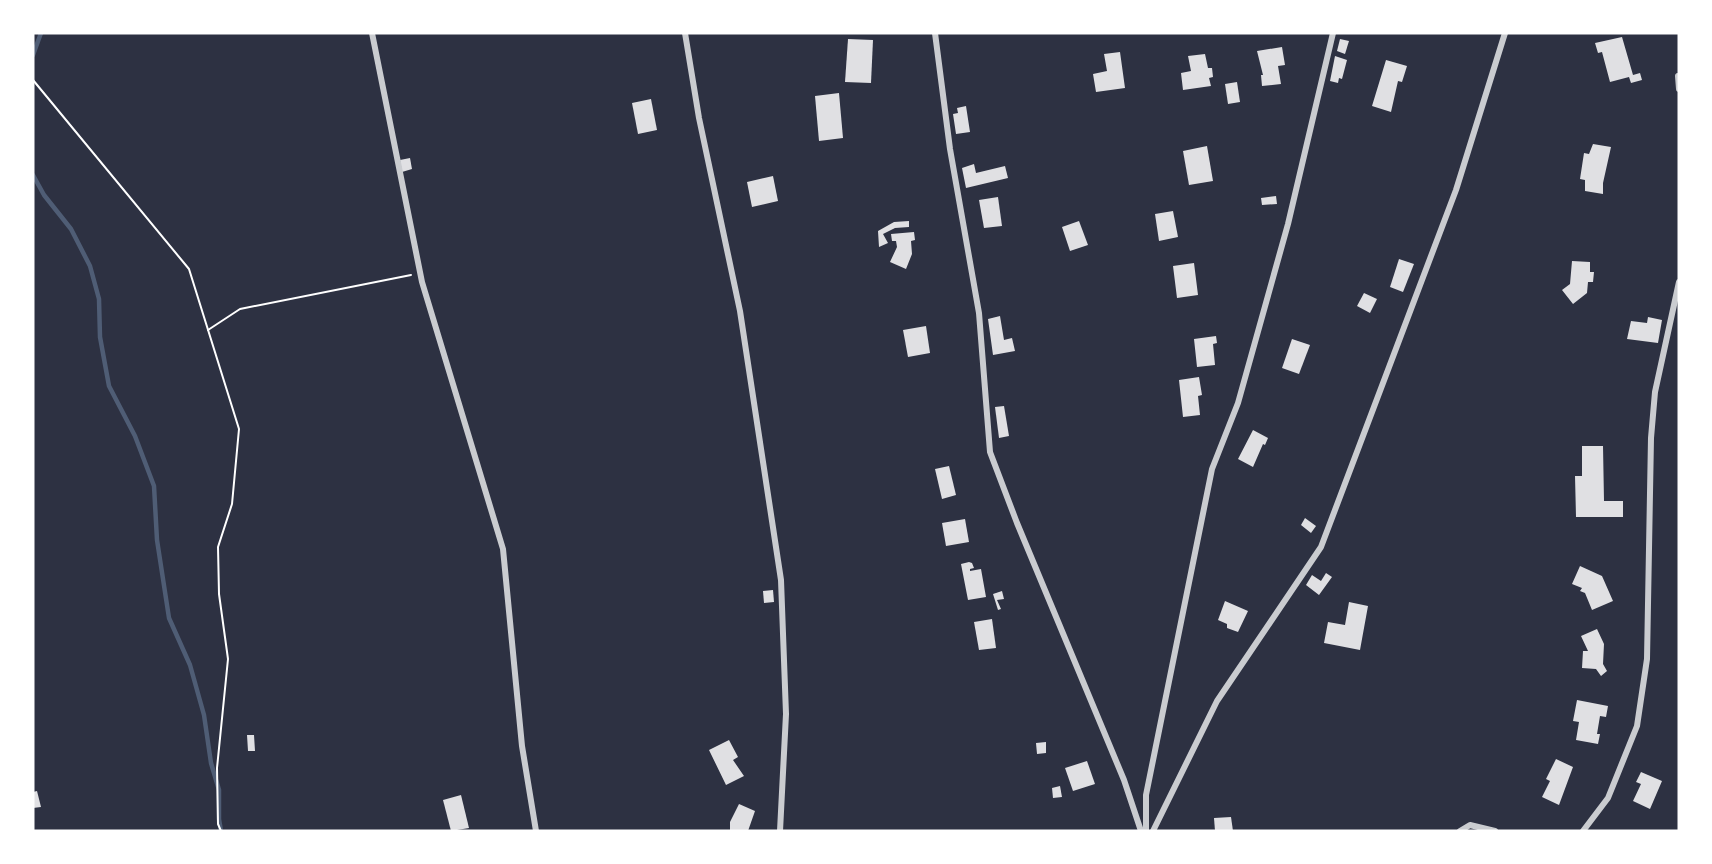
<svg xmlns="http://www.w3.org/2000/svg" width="1712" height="864" font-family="'PT Sans',sans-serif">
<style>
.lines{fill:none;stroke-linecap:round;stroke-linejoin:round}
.stream{stroke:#4f5d75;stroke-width:4.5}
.building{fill:#e0e0e3}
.path{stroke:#fff;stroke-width:2}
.minor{stroke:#caccd0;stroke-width:6}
</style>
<rect width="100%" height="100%" fill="#2d3142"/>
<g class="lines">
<g class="stream">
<polyline points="33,55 41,33"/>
<polyline points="33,175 44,195 71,229 90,266 99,299 100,337 109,386 135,436 154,486 157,540 169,618 190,665 204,715 211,763 219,790 219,819 221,831"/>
</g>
</g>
<g class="building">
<polygon points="1622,37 1633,75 1640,73 1642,80 1631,83 1629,77 1610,82 1602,52 1598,53 1595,43"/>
<polygon points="848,39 873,40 871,83 845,82"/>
<polygon points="1340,39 1349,41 1345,54 1337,51"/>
<polygon points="1282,47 1285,65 1278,66 1281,84 1262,86 1261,75 1263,75 1257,51"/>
<polygon points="1120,52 1125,88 1096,92 1093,74 1107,71 1104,54"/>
<polygon points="1205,54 1208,68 1212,68 1213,77 1209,78 1211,86 1183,90 1181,73 1191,71 1188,56"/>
<polygon points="1335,56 1347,60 1342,79 1339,78 1338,83 1330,81"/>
<polygon points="1386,60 1407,66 1402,82 1398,81 1391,112 1372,106"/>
<polygon points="1237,82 1240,102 1228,104 1225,84"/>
<polygon points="839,93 843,138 819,141 815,96"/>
<polygon points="651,99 657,130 638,134 632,103"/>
<polygon points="966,106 970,132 956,134 953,114 958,113 957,108"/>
<polygon points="1593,144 1611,147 1603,183 1603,194 1585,191 1585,180 1580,179 1584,153 1589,154"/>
<polygon points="1207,146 1213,181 1189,185 1183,151"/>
<polygon points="410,158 412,169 402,172 400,160"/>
<polygon points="974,164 976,173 1005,166 1008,178 966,188 962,168"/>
<polygon points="773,176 778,201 752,207 747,182"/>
<polygon points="1276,196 1277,204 1262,205 1261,198"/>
<polygon points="998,197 1002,226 984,228 979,200"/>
<polygon points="1173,211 1178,237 1159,241 1155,214"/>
<polygon points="909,221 909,227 895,228 883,234 888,243 879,247 878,231 894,222"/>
<polygon points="1079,221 1088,245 1070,251 1062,227"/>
<polygon points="914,232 915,240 911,241 912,254 906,269 890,262 897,247 896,241 892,241 891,234"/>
<polygon points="1399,259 1414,264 1403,292 1390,287"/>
<polygon points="1572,261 1590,262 1590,272 1594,272 1593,282 1588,282 1587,293 1573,304 1562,290 1570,284"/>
<polygon points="1194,263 1198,295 1177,298 1173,266"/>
<polygon points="1364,293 1377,299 1370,313 1357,306"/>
<polygon points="1000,316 1004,340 1012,338 1015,351 993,355 988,319"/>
<polygon points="1648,317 1662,320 1658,343 1627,339 1631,321 1647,323"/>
<polygon points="926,326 930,353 908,357 903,330"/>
<polygon points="1216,336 1217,343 1213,344 1215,365 1197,367 1194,339"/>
<polygon points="1292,339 1310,345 1299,374 1282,368"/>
<polygon points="1199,377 1202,395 1198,396 1200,415 1183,417 1179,380"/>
<polygon points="1004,406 1009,436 999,438 995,407"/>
<polygon points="1253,430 1268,438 1265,445 1263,444 1253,467 1238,459"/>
<polygon points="1582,446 1603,446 1604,501 1623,501 1623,517 1576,517 1575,476 1582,476"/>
<polygon points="949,466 956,495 942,499 935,469"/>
<polygon points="1305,518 1316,526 1311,533 1301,525"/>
<polygon points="965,519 969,542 946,546 942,523"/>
<polygon points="969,562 972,563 974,568 970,569 970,571 981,569 986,597 968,600 961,564"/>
<polygon points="1580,566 1602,576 1613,601 1592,610 1585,593 1580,591 1582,588 1572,584"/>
<polygon points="1326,573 1332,577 1319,595 1306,585 1312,575 1321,581"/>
<polygon points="773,590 774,602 764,603 763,591"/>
<polygon points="1002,591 1004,599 997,600 1001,609 998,610 993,594"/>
<polygon points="1225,601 1248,611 1238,632 1227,628 1227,624 1218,620"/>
<polygon points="1349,602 1368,606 1360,650 1324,643 1328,622 1345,625"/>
<polygon points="992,619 996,648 979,650 974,622"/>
<polygon points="1597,629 1604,644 1603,664 1607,671 1601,676 1596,669 1582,668 1583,651 1588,651 1581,636"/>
<polygon points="1577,700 1608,706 1606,717 1600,716 1597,734 1600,734 1598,744 1576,740 1579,722 1573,721"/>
<polygon points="247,735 254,735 255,751 248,751"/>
<polygon points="729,740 738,757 733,760 744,776 726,785 709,750"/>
<polygon points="1046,742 1046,753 1037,754 1036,743"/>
<polygon points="1556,759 1573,767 1559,805 1542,797 1550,781 1546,779"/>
<polygon points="1087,761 1095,784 1073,791 1065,768"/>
<polygon points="1641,772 1662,781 1650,809 1633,801 1641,784 1636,782"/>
<polygon points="1060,786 1062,797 1053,798 1052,788"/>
<polygon points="37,791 41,807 33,808 33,792"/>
<polygon points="461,795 469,828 451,831 443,800"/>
<polygon points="739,804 755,811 748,831 730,831 730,822"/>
<polygon points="1231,817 1233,831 1215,831 1214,818"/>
</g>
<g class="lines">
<g class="path">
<polyline points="33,80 189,269 239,429 232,504 218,547 219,594 228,659 217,768 218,824 221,831"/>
<polyline points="208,330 240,309 411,275"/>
</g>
<g class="minor">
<polyline points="372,33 422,282 503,549 522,746 536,831"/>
<polyline points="685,33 699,118 740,311 781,580 786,714 780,831"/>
<polyline points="935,33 950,149 979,313 990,452 1017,523 1124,780 1141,831"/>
<polyline points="1678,76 1679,89"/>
<polyline points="1146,831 1146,795 1212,469 1238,403 1288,224 1333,33"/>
<polyline points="1153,831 1217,701 1321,547 1456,190 1505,33"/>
<polyline points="1460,831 1470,825 1495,831"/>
<polyline points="1583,831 1608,798 1637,726 1647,659 1651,438 1655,392 1679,282"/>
</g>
</g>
<rect width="1712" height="864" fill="none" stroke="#ffffff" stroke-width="69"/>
</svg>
